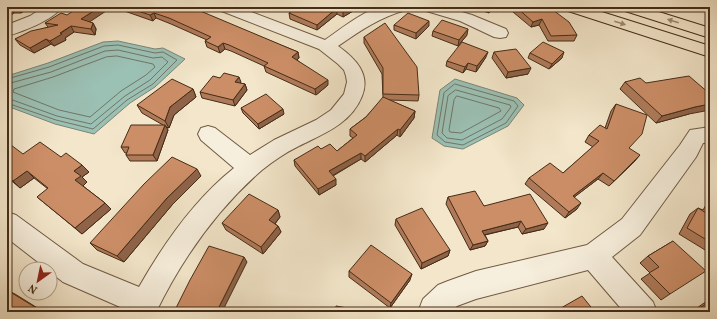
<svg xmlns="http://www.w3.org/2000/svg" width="717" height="319" font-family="Vollkorn,serif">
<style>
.water{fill:#9bc0b4;stroke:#798576}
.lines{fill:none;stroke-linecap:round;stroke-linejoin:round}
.shore{stroke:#707666;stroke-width:1}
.minor-casing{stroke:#705a44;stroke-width:2}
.major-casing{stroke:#452c18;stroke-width:2}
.minor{fill:#f7efdd;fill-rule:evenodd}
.major{fill:#f3e6ca;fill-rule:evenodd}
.wall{fill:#af7a59;stroke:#452c18}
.shaded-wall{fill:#8f6348;stroke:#452c18}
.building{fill:#cc8e67;stroke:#452c18}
.oneway{fill:#9c8971}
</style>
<rect width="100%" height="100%" fill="#f3e6ca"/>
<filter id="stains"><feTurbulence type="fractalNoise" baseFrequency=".005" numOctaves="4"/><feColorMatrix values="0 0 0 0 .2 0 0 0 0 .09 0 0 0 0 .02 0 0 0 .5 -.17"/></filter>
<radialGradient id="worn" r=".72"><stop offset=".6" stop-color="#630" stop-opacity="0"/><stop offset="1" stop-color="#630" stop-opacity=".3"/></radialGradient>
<g class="water">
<polygon points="118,41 155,49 163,48 185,59 155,87 130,103 94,134 55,124 7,106 7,76 48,63 103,42"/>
<polygon points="455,79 517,98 524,105 508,126 463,149 444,146 432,138 440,90"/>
</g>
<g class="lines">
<g class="shore">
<polygon points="117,56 153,64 155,67 146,75 121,91 90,117 59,110 13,92 14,89 53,77 106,57"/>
<polyline points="7,79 49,67 104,46 118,45 155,53 163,52 177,60 153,84 127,100 93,129 56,120 7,103"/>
<polyline points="7,84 51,72 105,51 118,50 153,58 162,57 168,62 150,80 125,96 91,124 57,116 7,98"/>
<polygon points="455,84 514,101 518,106 506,123 463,145 445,142 437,135 444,93"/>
<polygon points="456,90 510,105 511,107 502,119 462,140 447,138 442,133 448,96"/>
<polygon points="457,96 499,108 501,111 461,133 450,132 449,130 454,100"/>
</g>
<defs>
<g id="minor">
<path d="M 44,7 L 62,7 C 53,20 22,32 7,36 L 7,25 L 30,16 Z"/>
<path d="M 216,7 L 238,7 L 325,40 C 341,29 365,9 383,7 C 391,6 400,7 409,7 L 406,10 C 380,17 360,31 338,46 C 355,58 371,74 362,96 C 351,124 323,134 297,147 C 285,153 273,161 262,170 C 217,209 182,259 156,312 L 127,312 L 127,310 L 63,282 L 50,272 L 50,269 L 47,269 L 7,238 L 7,212 L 16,215 L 83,264 L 139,287 C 164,243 195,199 234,168 L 201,140 L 198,134 L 201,128 L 208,126 L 215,128 L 250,155 L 274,140 L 316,120 L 331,110 L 344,94 L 347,82 L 346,76 L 344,70 L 338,64 L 319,49 L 219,10 Z"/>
<polygon points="420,7 445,7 472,15 506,29 508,33 506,37 500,38 494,37 460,21 423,10"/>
<polygon points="710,127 710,143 703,143 696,157 640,235 612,257 653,302 657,312 624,312 588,270 476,299 457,306 450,312 418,312 423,299 438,285 448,281 476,271 587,245 622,219 680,145 690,130"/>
</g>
<g id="major">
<polygon points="562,7 586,7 710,46 710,57 565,10"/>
<polygon points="619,7 643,7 710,28 710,38 622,10"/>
</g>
</defs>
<use href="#minor" class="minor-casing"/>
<use href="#major" class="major-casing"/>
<use href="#minor" class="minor"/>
<use href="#major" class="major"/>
</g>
<g class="wall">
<polygon points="7,7 29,7 21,13 14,13"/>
<polygon points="113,7 187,7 298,52 299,58 297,60 328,85 316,95 266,72 264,66 231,51 225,49 220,53 207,47 205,41 207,40 171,24 156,18 153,21"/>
<polygon points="298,7 358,7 358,8 343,17 337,14 317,30 290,19 289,13"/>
<polygon points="471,7 494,7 489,13"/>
<polygon points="507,7 549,7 577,35 574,41 548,41 539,25 531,27"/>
<polygon points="90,22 93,23 96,29 95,35 74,32 65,38 66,40 54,46 51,44 34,53 20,45 15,39 48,27 45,23"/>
<polygon points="394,25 429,26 416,39 394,30"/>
<polygon points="433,31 467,35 458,46 432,36"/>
<polygon points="364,37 419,95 418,101 389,100 415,111 414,118 400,137 397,135 365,162 361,159 333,176 336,185 319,195 295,166 294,160 321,149 337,151 353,138 350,136 350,129 366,117 383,98 382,74 364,43"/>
<polygon points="494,52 528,74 506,78 492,58"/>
<polygon points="530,53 562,58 549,69 528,58"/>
<polygon points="486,57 476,72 466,69 463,73 446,66 447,61"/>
<polygon points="220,78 241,82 240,83 245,84 247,90 235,106 202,98 200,92"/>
<polygon points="625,82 646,83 689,114 656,123 620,89"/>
<polygon points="193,89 196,97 174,115 169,128 166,127 168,130 157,161 130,161 126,155 127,153 125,153 121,147 163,125 142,113 137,105"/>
<polygon points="616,104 629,148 635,161 609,186 598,179 574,197 577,209 565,218 525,184 529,178 563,173 593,147 585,142 589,135 605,128 611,111"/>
<polygon points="241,108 284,114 259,129 243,113"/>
<polygon points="23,154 61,157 82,165 89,172 82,177 87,182 83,186 105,203 111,209 82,234 37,197 48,189 34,178 20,188 7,177"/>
<polygon points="201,176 172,205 124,262 97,250 90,243"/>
<polygon points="448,197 484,206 544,229 522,234 518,227 485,235 488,241 485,246 470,250 446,204"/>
<polygon points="710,198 710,253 679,234 690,214 698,208 703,210"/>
<polygon points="278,210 280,217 275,224 278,226 281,232 263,254 226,230 222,223"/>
<polygon points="396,219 450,250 448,256 421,269 395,225"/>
<polygon points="673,241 670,294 661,300 641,279 650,273 640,263 648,256"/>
<polygon points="349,271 410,280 390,308 349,277"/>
<polygon points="710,299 710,312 691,312"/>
</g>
<g class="shaded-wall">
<polygon points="10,7 14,13 7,18 7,9"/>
<polygon points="18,7 29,7 21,13 17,8"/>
<polygon points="100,7 112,7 85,25 81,19"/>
<polygon points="350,7 358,7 358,8 343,17 343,11"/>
<polygon points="491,7 494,7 489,13 490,8"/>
<polygon points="337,8 337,14 317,30 317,25"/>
<polygon points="154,13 156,18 153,21 150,15"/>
<polygon points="542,19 539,25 531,27 533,22"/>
<polygon points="429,21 429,26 416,39 416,33"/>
<polygon points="93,23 96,29 95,35 91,29"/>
<polygon points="71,26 74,32 65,38 66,40 54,46 50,41"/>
<polygon points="468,29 467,35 458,46 459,40"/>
<polygon points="7,39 10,43 9,60 7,61"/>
<polygon points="46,39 51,44 34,53 30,48"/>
<polygon points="223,43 225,49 220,53 218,47"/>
<polygon points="298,52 299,58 293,63 292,57"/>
<polygon points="488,52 486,57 476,72 477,66"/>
<polygon points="564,52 562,58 549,69 552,64"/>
<polygon points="468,63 466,69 463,73 465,67"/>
<polygon points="531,68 528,74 506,78 508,72"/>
<polygon points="239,77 241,82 237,87 235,82"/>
<polygon points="328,80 328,85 316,95 315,89"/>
<polygon points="245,84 247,90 235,106 233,100"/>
<polygon points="193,89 196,97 174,115 169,128 165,121 170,107"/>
<polygon points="710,104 710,110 689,114 656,123 662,116 695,107"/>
<polygon points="283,109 284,114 259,129 258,124"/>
<polygon points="415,111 414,118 400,137 400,130"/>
<polygon points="165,125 168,130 157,161 153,155"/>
<polygon points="398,129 397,135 365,162 365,156"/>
<polygon points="361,153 361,159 330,177 329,171"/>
<polygon points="640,155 635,161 609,186"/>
<polygon points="82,165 89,172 82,177 87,182 82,187 75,180 74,171"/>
<polygon points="197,169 201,176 172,205 124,262 117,256 167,198"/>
<polygon points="27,171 34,178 20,188 13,181"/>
<polygon points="603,173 598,179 568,202 573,196"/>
<polygon points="336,179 336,185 319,195 318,189"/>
<polygon points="105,203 111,209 82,234 75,228"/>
<polygon points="581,203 577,209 565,218 569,212"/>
<polygon points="278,210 280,217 272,227 269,220"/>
<polygon points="521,221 518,227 479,236 482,231"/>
<polygon points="548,223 544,229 522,234 526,229"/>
<polygon points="278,226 281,232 263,254 261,247"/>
<polygon points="488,241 485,246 470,250 473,245"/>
<polygon points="450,250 448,256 421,269 422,263"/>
<polygon points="244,257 247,262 222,312 218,309"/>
<polygon points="412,274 410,280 390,308 391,303"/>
<polygon points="7,290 15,294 44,312 35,312"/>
</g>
<g class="building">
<polygon points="79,7 100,7 81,19 93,23 91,29 71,26 60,33 62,34 50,41 46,39 30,48 15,39 31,31 58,25 45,23 61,13 67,15"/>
<polygon points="126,7 187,7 198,10 298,52 292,57 328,80 315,89 264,66 268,63 229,45 223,43 218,47 205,41 211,37 169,18 154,13 150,15"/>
<polygon points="298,7 350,7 343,11 337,8 317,25 289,13"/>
<polygon points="516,7 549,7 569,22 577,35 551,36 542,19 533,22"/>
<polygon points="408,13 429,21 416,33 394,25"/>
<polygon points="442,20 468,29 459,40 433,31"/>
<polygon points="385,23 417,67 419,95 383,94 383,68 364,37"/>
<polygon points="462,42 488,52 477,66 468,63 465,67 447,61"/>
<polygon points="543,42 564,52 552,64 530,53"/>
<polygon points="516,49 531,68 508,72 494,52"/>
<polygon points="224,73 239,77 235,82 245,84 233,100 200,92 213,76 220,78"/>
<polygon points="689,76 710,94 710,104 695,107 662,116 625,82 640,78 646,83"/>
<polygon points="172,79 193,89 170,107 165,121 137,105"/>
<polygon points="266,94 283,109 258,124 241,108"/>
<polygon points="383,97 415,111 400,130 398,129 365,156 361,153 329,171 336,179 318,189 294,160 318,146 321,149 330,144 337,151 357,135 350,129 366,117"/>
<polygon points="616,104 647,115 642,134 629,148 640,155 614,181 603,173 573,196 581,203 569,212 529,178 550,163 563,173 599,141 589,135 600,125 607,129"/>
<polygon points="131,125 165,125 153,155 126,155 129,147 121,147"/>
<polygon points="7,142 23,154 40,142 61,157 66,153 82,165 74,171 81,176 75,180 105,203 75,228 37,197 48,188 27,171 13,181 7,177"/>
<polygon points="172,157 197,169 167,198 117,256 90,243 144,184"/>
<polygon points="475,191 484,206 530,194 548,223 526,229 521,221 482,231 488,241 473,245 448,197"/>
<polygon points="249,194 278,210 269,220 278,226 261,247 222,223"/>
<polygon points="710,206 710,242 687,228 698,208 706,213"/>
<polygon points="422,208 450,250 422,263 396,219"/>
<polygon points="673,241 706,271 670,294 649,273 659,267 648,256"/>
<polygon points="371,245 412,274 391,303 349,271"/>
<polygon points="209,246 244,257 218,309 232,312 174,312 190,280"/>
<polygon points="7,290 38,309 35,312 7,312"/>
<polygon points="582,296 595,312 554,312"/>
<polygon points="710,301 710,312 694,312"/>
<polygon points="336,306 370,312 335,312"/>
</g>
<defs><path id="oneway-solid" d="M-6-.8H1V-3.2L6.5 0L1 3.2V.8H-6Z"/></defs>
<g class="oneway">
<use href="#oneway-solid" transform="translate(673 21) rotate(-163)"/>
<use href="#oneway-solid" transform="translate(620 23) rotate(18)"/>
</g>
<rect width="717" height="319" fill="none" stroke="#f3e6ca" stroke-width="24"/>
<rect x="8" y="8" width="701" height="303" fill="none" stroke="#452c18" stroke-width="2"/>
<rect x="12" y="12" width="693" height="295" fill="none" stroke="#452c18"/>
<g transform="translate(38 281) rotate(213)"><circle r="19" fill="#f7efdd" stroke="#b0a18e"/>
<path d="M0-3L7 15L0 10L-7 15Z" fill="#8f2418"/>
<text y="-6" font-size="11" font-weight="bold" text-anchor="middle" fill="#452c18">N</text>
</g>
<rect width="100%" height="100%" filter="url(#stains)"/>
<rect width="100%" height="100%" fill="url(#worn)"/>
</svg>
